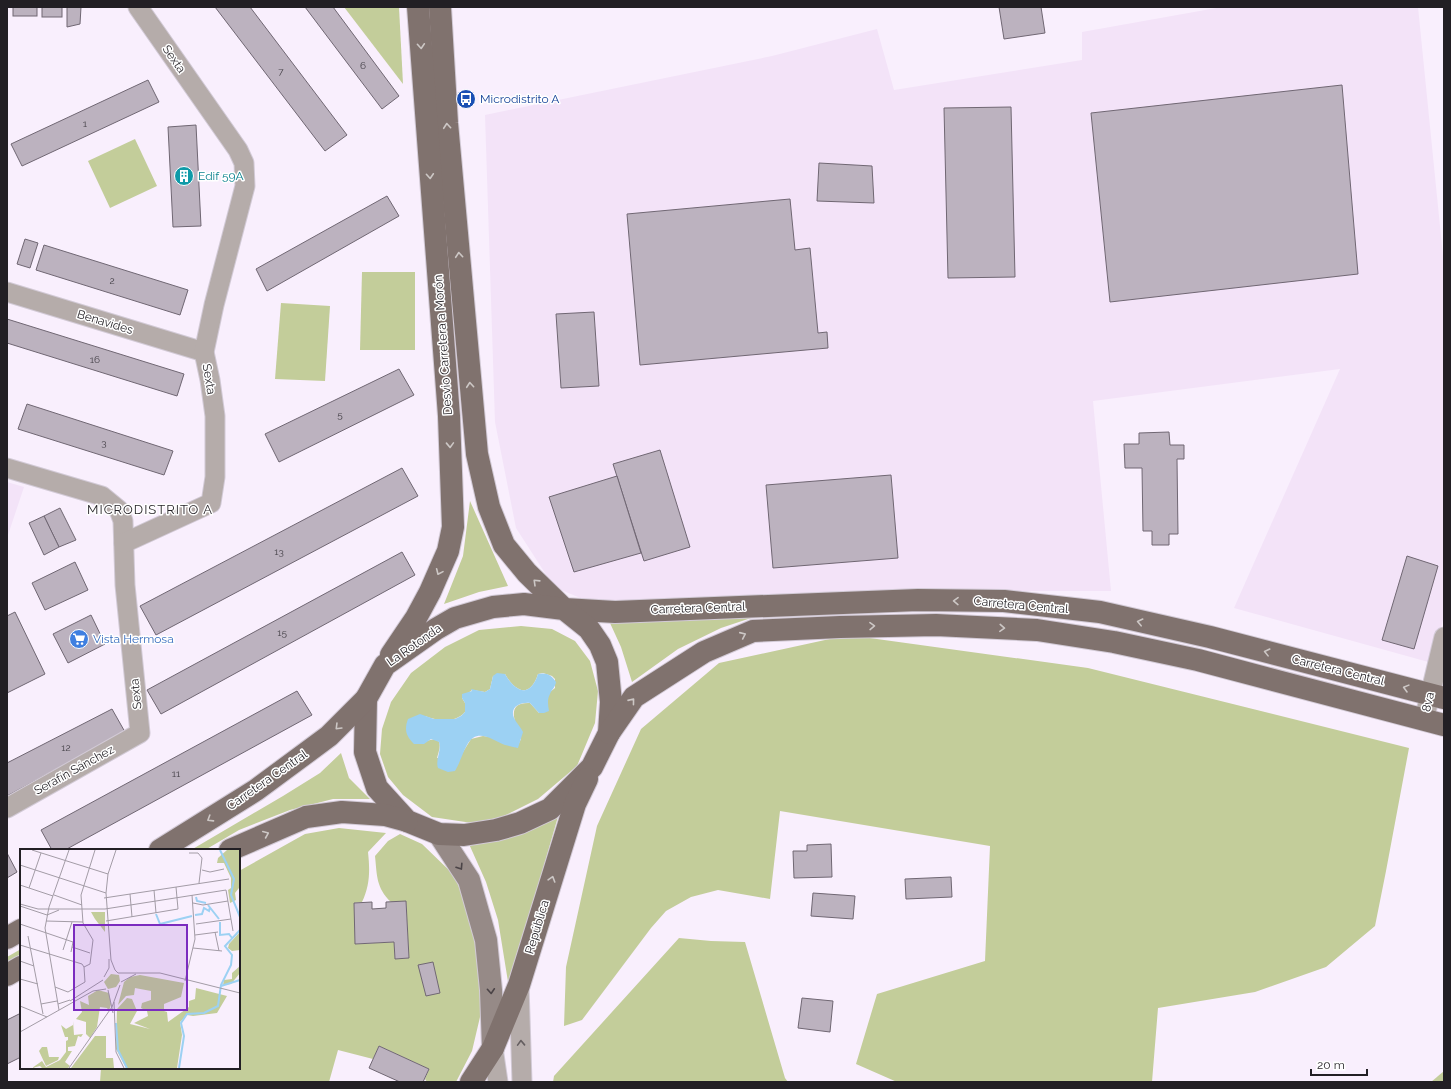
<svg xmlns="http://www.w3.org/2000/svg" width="1451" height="1089" font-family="Raleway,sans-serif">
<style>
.built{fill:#f3e3f8}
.green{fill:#c3cd9a;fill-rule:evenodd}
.water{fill:#9cd1f3}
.building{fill:#bcb2bf;stroke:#706773}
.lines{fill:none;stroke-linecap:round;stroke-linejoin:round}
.street-casing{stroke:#d2cad6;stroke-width:21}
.secondary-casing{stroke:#d2cad6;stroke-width:24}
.primary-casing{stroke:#d2cad6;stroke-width:24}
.street{stroke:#b5acaa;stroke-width:19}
.secondary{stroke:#968a87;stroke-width:22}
.primary{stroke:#80726e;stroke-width:22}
.oneway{stroke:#ccc7c5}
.oneway2{stroke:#4b4447}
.oneway3{stroke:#645e60}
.labels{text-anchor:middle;stroke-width:3;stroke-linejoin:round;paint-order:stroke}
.number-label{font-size:10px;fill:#48444b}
.street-label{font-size:12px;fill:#221f24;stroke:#fff}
.transit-label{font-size:12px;fill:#164399;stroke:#fff;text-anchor:start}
.culture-label{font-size:12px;fill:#0d838f;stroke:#fff;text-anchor:start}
.shop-label{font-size:12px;fill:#366cbe;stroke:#fff;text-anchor:start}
.neighbourhood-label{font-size:13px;letter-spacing:1px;fill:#221f24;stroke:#fff}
.inset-river{fill:none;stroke:#9cd1f3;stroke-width:2}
.inset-road{fill:none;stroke:#a39ca6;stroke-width:1}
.view{fill:#7b2cbf;fill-opacity:0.15;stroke:#7b2cbf;stroke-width:2}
.inset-edge{fill:none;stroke:#221f24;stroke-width:2}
</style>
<rect width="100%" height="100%" fill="#f9effd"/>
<g class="built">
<polygon points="1222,7 1418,7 1444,266 1444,616 1432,663 1234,608 1340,369 1093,401 1111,591 893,591 680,602 590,602 554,587 516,528 495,422 485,115 772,56 877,29 894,90 1082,60 1082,32"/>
<polygon points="7,482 24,487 7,538"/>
</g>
<g class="green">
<polygon points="344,7 399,7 403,84"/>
<polygon points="135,139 157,186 110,208 88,161"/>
<polygon points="362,272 415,272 415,350 360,350"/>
<polygon points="281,303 330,306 325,381 275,379"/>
<polygon points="470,501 508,586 479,592 444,604 463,556"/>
<polygon points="754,617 721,628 678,649 632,682 621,647 610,623"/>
<path d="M 521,626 L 552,629 L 575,641 L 590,661 L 598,691 L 595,723 L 577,766 L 538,799 L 502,817 L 472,823 L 432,817 L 403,795 L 388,777 L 380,754 L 382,729 L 391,702 L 411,673 L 445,647 L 479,630 ZM 543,673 L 552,676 L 555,679 L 555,688 L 550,692 L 539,713 L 530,703 C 504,702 516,724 521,739 L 518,745 L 504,744 L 490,737 L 483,736 L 471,739 L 463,752 L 437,758 C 440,748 444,735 427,741 L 425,716 C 438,721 454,724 465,712 L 465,703 L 462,698 L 472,690 L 485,692 L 490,689 L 493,676 L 505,674 C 511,685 524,699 534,683 C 536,680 537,677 538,674 Z"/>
<polygon points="848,635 1088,668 1409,748 1386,871 1375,926 1326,967 1255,992 1158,1008 1152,1082 897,1082 856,1064 877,994 985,961 990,846 780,811 770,899 718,890 691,897 666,911 651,928 582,1020 564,1026 566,967 597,826 641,729 719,663"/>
<polygon points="341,753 349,778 370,799 333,799 290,810 239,830 205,850 191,850 283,796 320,773"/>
<polygon points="559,813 509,988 498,920 486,882 469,844 485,842 522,834"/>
<path d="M 339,828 L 386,833 L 368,852 C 370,871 370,885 362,902 L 354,903 L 356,944 L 394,942 L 395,959 L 409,958 L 406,902 L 391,902 C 376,888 377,875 375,856 L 388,841 L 400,834 L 422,844 L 454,875 L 474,924 L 481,962 L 480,1017 L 472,1051 L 456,1082 L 427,1082 L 425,1079 L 429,1069 L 379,1046 L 373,1059 L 338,1050 L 329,1082 L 100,1082 L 101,1068 L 239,1068 L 239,871 L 305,834 Z"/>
<polygon points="679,938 711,941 745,942 785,1078 788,1082 553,1082 554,1076"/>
<polygon points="21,949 21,954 7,962 7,957"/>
<polygon points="1444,1071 1444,1082 1431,1082"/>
</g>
<path class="water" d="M 497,673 L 505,674 C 511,685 524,699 534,683 C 536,680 537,677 538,674 C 546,672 552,675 556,682 C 555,688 552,689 550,694 C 547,699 548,705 549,711 L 544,713 L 539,713 L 530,703 C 522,702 509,706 514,718 C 516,723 521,727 523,732 L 518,748 C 514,747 509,746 505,745 C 492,740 477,727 467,745 C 462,754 460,763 455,771 L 448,772 L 438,768 C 435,759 442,751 439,742 L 431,739 L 424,744 L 414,744 C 406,736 404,730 408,719 L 420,714 L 434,719 L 455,719 L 461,716 L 465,712 L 465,703 L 462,698 L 462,694 L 472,691 L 471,689 L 485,692 L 490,689 L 493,676 Z"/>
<g class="building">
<rect x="13" y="7" width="24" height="9"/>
<rect x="42" y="7" width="20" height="10"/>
<polygon points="67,7 81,7 80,24 67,27"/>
<polygon points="215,7 250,7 347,135 325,151"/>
<polygon points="305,7 333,7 399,96 382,109"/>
<polygon points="999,7 1041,7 1045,33 1004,39"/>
<polygon points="148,80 159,102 22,166 11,144"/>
<polygon points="1342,85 1358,274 1110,302 1091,113"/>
<polygon points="1011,107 1015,277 948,278 944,108"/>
<polygon points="196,125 201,226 173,227 168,127"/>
<polygon points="819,163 872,166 874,203 817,201"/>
<polygon points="387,196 399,216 267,291 256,269"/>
<polygon points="790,199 795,250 810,248 818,333 827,332 828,348 640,365 627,214"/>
<polygon points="25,239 38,243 30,268 17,264"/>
<polygon points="44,245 188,290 180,315 36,270"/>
<polygon points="594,312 599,386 561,388 556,314"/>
<polygon points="7,319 184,374 177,396 7,343"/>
<polygon points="399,369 414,395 279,462 265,434"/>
<polygon points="27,404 173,451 164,475 18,429"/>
<polygon points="1169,432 1170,445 1184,445 1184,459 1177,459 1178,534 1169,534 1169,545 1152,545 1152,531 1143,531 1142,468 1125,468 1124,444 1139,444 1139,433"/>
<polygon points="660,450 690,547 644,561 613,464"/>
<polygon points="402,468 418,496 156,635 140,606"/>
<polygon points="891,475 898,558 773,568 766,485"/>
<polygon points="617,476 641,553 574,572 549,497"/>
<polygon points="60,508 76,540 59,547 44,516"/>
<polygon points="44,516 59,547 44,555 29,523"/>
<polygon points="402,552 415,575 161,714 147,690"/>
<polygon points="1407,556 1438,566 1414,649 1382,640"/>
<polygon points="75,562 88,590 45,610 32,583"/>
<polygon points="15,612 45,674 7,693 7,616"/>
<polygon points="91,615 105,644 68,663 53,634"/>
<polygon points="297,691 312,715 65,850 52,850 41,830"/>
<polygon points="112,709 125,732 7,796 7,763"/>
<polygon points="831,844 832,877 794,878 793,851 807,851 807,845"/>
<polygon points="7,853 17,872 7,878"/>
<polygon points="951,877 952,897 906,899 905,879"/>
<polygon points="813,893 855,896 853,919 811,916"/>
<polygon points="406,901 409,958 395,959 394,942 355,944 354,903 372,902 372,909 386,908 386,902"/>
<polygon points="433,962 440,993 426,996 418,965"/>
<polygon points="802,998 833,1001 830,1032 798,1028"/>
<polygon points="21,1013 21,1057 7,1064 7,1020"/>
<polygon points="379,1046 429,1069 423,1082 400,1082 369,1068"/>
</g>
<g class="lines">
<defs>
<g id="street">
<polyline points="7,292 204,352"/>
<polyline points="7,468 102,496 119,510 123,521 125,585 140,733 7,808"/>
<polyline points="124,543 211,503 215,477 215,416 210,380 204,352 214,305 245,186 244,163 238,150 138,7"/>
<polyline points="1424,720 1444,637"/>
<polyline points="519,985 522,1082"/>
<polyline points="493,1048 498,1082"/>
</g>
<polyline id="secondary" points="439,834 469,880 486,940 491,990 493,1048"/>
<g id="primary">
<polyline points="440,7 447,123 477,454 489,507 504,545 527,573 564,609 615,612 918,600 1004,601 1100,612 1210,637 1444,698"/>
<polygon points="524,604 564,609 589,629 600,645 607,662 611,702 609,733 592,767 550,809 520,823 496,830 464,835 439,834 407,821 377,788 365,752 366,699 385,665 436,629 455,618 493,607"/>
<polyline points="391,655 416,618 430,592 448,551 453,527 449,416 418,7"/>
<polyline points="609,733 634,697 704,652 753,631 840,627 936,625 1037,630 1114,642 1198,660 1444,725"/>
<polyline points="160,850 256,790 329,736 366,699"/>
<polyline points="230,850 306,817 342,812 385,815 407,821"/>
<polyline points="7,938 21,930"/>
<polyline points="7,975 21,967"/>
<polyline points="471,1082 493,1048 519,985 575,804 587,779"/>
</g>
</defs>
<use href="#street" class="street-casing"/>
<use href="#secondary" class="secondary-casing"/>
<use href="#primary" class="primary-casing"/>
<use href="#street" class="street"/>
<use href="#secondary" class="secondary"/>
<use href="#primary" class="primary"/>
</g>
<defs><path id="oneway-chevron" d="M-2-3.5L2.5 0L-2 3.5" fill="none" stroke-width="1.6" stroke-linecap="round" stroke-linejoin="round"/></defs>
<g class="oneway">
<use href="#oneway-chevron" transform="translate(421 46) rotate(86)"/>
<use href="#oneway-chevron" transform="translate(447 126) rotate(-95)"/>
<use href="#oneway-chevron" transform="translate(430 176) rotate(86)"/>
<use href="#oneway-chevron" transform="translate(459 255) rotate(-95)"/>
<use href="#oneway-chevron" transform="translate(470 385) rotate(-95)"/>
<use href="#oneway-chevron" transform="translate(450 445) rotate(88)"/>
<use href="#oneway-chevron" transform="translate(439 572) rotate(114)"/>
<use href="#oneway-chevron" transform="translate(536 582) rotate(-136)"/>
<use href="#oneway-chevron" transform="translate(956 601) rotate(-179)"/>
<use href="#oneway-chevron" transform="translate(1140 622) rotate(-167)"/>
<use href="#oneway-chevron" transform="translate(872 626) rotate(-1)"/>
<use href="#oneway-chevron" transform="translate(1002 628) rotate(3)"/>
<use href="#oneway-chevron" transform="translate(743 635) rotate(-24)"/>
<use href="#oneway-chevron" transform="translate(1267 652) rotate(-166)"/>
<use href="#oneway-chevron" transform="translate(1406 688) rotate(-165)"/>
<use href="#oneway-chevron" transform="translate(632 701) rotate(-51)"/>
<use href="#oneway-chevron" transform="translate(338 727) rotate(135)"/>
<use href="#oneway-chevron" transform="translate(210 819) rotate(148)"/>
<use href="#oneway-chevron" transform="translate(266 834) rotate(-23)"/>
<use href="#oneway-chevron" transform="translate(552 879) rotate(-73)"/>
</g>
<g class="oneway2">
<use href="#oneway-chevron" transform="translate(460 867) rotate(57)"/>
<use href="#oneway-chevron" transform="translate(491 991) rotate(86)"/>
</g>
<use class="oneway3" href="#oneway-chevron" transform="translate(521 1043) rotate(-92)"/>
<defs>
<symbol id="bus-disc" viewBox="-11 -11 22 22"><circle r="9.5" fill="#1a4fb4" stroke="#fff"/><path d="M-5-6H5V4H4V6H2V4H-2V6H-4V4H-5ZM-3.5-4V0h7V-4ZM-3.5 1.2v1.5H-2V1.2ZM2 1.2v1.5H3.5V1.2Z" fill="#fff"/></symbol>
<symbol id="building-disc" viewBox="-11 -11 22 22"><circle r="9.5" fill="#0f9aa8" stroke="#fff"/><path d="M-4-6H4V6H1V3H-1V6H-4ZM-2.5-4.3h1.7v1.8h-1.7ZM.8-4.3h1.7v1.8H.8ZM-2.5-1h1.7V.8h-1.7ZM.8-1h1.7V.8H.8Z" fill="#fff"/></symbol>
<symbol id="supermarket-disc" viewBox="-11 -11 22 22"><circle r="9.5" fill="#3f7fe0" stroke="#fff"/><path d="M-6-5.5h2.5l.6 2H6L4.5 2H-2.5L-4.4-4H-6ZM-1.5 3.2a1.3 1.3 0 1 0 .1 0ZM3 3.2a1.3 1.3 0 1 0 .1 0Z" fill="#fff"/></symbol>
</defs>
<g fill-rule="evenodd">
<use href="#bus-disc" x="455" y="88" width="22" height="22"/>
<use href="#building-disc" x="173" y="165" width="22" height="22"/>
<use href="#supermarket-disc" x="68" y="628" width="22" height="22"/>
</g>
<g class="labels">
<g class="number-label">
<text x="363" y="69">6</text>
<text x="281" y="75">7</text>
<text x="85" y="127">1</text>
<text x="112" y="284">2</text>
<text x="95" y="363">16</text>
<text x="340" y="418">5</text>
<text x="104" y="446">3</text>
<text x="279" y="555">13</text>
<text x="282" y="636">15</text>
<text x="66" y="751">12</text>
<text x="176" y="777">11</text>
</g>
<g class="street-label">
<text transform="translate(174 59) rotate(55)" y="4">Sexta</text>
<text transform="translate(105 322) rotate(17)" y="4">Benavides</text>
<text transform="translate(443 345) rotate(-94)" y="4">Desvio Carretera a Morón</text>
<text transform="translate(209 379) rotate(80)" y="4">Sexta</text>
<text transform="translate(1021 605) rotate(5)" y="4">Carretera Central</text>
<text transform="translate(698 608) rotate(-2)" y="4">Carretera Central</text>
<text transform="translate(414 645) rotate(-35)" y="4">La Rotonda</text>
<text transform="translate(1338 670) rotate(14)" y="4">Carretera Central</text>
<text transform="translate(136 694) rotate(-96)" y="4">Sexta</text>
<text transform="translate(1428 702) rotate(-77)" y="4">8va</text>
<text transform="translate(74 770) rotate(-29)" y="4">Serafín Sánchez</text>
<text transform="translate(267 780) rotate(-35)" y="4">Carretera Central</text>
<text transform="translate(537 927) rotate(-73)" y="4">República</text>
</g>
<g class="transit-label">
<text x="480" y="103">Microdistrito A</text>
</g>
<g class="culture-label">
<text x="198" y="180">Edif 59A</text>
</g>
<g class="shop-label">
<text x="93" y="643">Vista Hermosa</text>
</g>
<g class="neighbourhood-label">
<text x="150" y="514">MICRODISTRITO A</text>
</g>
</g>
<g transform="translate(20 849)">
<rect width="220" height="220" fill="#f9effd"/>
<path d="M 207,1 L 220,1 L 220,54 L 219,39 L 215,44 L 216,51 L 210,54 L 208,41 L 211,39 L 211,29 L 204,14 L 197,14 L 198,9 ZM 71,63 L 85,63 L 85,83 L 75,70 ZM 219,84 L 220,101 L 212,102 L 208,99 L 209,95 ZM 220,117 L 220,124 L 211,135 L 203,136 L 204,131 L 212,130 L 212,124 ZM 91,125 L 99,126 L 100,132 L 96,138 L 88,140 L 84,133 ZM 120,126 L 164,134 L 161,148 L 144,155 L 144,162 L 147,163 L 148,173 L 169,158 L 169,152 L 175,150 L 176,139 L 207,147 L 197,164 L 173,167 L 167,166 L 160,173 L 162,186 L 157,219 L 106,219 L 96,200 L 97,160 L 107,149 L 112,150 L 117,162 L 110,175 L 130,180 L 114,174 L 128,167 L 127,162 L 121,159 L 122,154 L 131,151 L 131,142 L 115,139 L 114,146 L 106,147 L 98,156 L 104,133 L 110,128 ZM 78,141 L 89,144 L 91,155 L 89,162 L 87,159 L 80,158 L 77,178 L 70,189 L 66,185 L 66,173 L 56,170 L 62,163 L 60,152 L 69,156 L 68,147 ZM 53,172 L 54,186 L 63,185 L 61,188 L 58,187 L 55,197 L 48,198 L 48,202 L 52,202 L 45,213 L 50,217 L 48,219 L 22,219 L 20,217 L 12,219 L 22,212 L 26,218 L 40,211 L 46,203 L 46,192 L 48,191 L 48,188 L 45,188 L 41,176 L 46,180 L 53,176 ZM 75,187 L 86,187 L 86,209 L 93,209 L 94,219 L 51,219 ZM 22,198 L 27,198 L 29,208 L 39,208 L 38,211 L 26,217 L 19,202 Z" fill="#c3cd9a"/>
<path class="inset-river" d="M 200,1 L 214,30 L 211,46 L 220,68M 176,48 L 177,52 L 186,54M 188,56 L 199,70M 136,65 L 140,75 L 172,67M 175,66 L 182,65 L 184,59 L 189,62 L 190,58M 200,73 L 200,86 L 209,85 L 212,89M 201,137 L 220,131M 96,174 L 98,201 L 107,219M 159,219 L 164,187 L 161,174 L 167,165 L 184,164 L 198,157 L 201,136 L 211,116 L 212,106 L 205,97 L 220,81"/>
<path class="inset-road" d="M 12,1 L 88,25M 96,1 L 88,25 L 86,44 L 91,111 L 95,121 L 98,124 L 140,124 L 220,144M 169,4 L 178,4 L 182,9 L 179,34M 0,16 L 86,44M 182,21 L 190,23 L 204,20M 0,36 L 33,47M 9,39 L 21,4M 134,41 L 136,64M 110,45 L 112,68M 34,46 L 62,56M 84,49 L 209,30M 173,54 L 183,56 L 208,52M 0,55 L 18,60 L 85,60 L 206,41 L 213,82M 0,57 L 27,66 L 39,61M 26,72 L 63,73M 86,72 L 158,60 L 156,38M 0,75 L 53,93 L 51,103M 176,75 L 211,70M 195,83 L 199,102M 175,86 L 198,83M 8,87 L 23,165M 0,96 L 62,115 L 64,118M 52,98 L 70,104M 173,99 L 202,102M 43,101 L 52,73M 0,112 L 14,117M 64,118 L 70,115 L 73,91 L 63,74 L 61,46 L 75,1M 84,128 L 89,119 L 89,110M 0,130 L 18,135M 165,132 L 175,90 L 172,46M 101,133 L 116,125M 35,138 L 48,143 L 65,133 L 64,118M 88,141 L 93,164M 50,152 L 83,131M 94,153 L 96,203 L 104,219M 21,155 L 37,152M 38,155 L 50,151M 0,157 L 27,168M 39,161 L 25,79 L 29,58 L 49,1M 0,183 L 73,142 L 86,140M 49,219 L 92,158 L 100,136"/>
<path class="view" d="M 54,76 L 167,76 L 167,161 L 54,161 Z"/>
<rect width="220" height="220" class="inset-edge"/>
</g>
<rect width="1451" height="1089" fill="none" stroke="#221f24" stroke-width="16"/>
<path d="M1311 1069v6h56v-6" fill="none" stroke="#221f24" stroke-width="2"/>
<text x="1317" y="1069" font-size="12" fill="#221f24" stroke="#ffffff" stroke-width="3" paint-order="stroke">20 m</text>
</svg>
